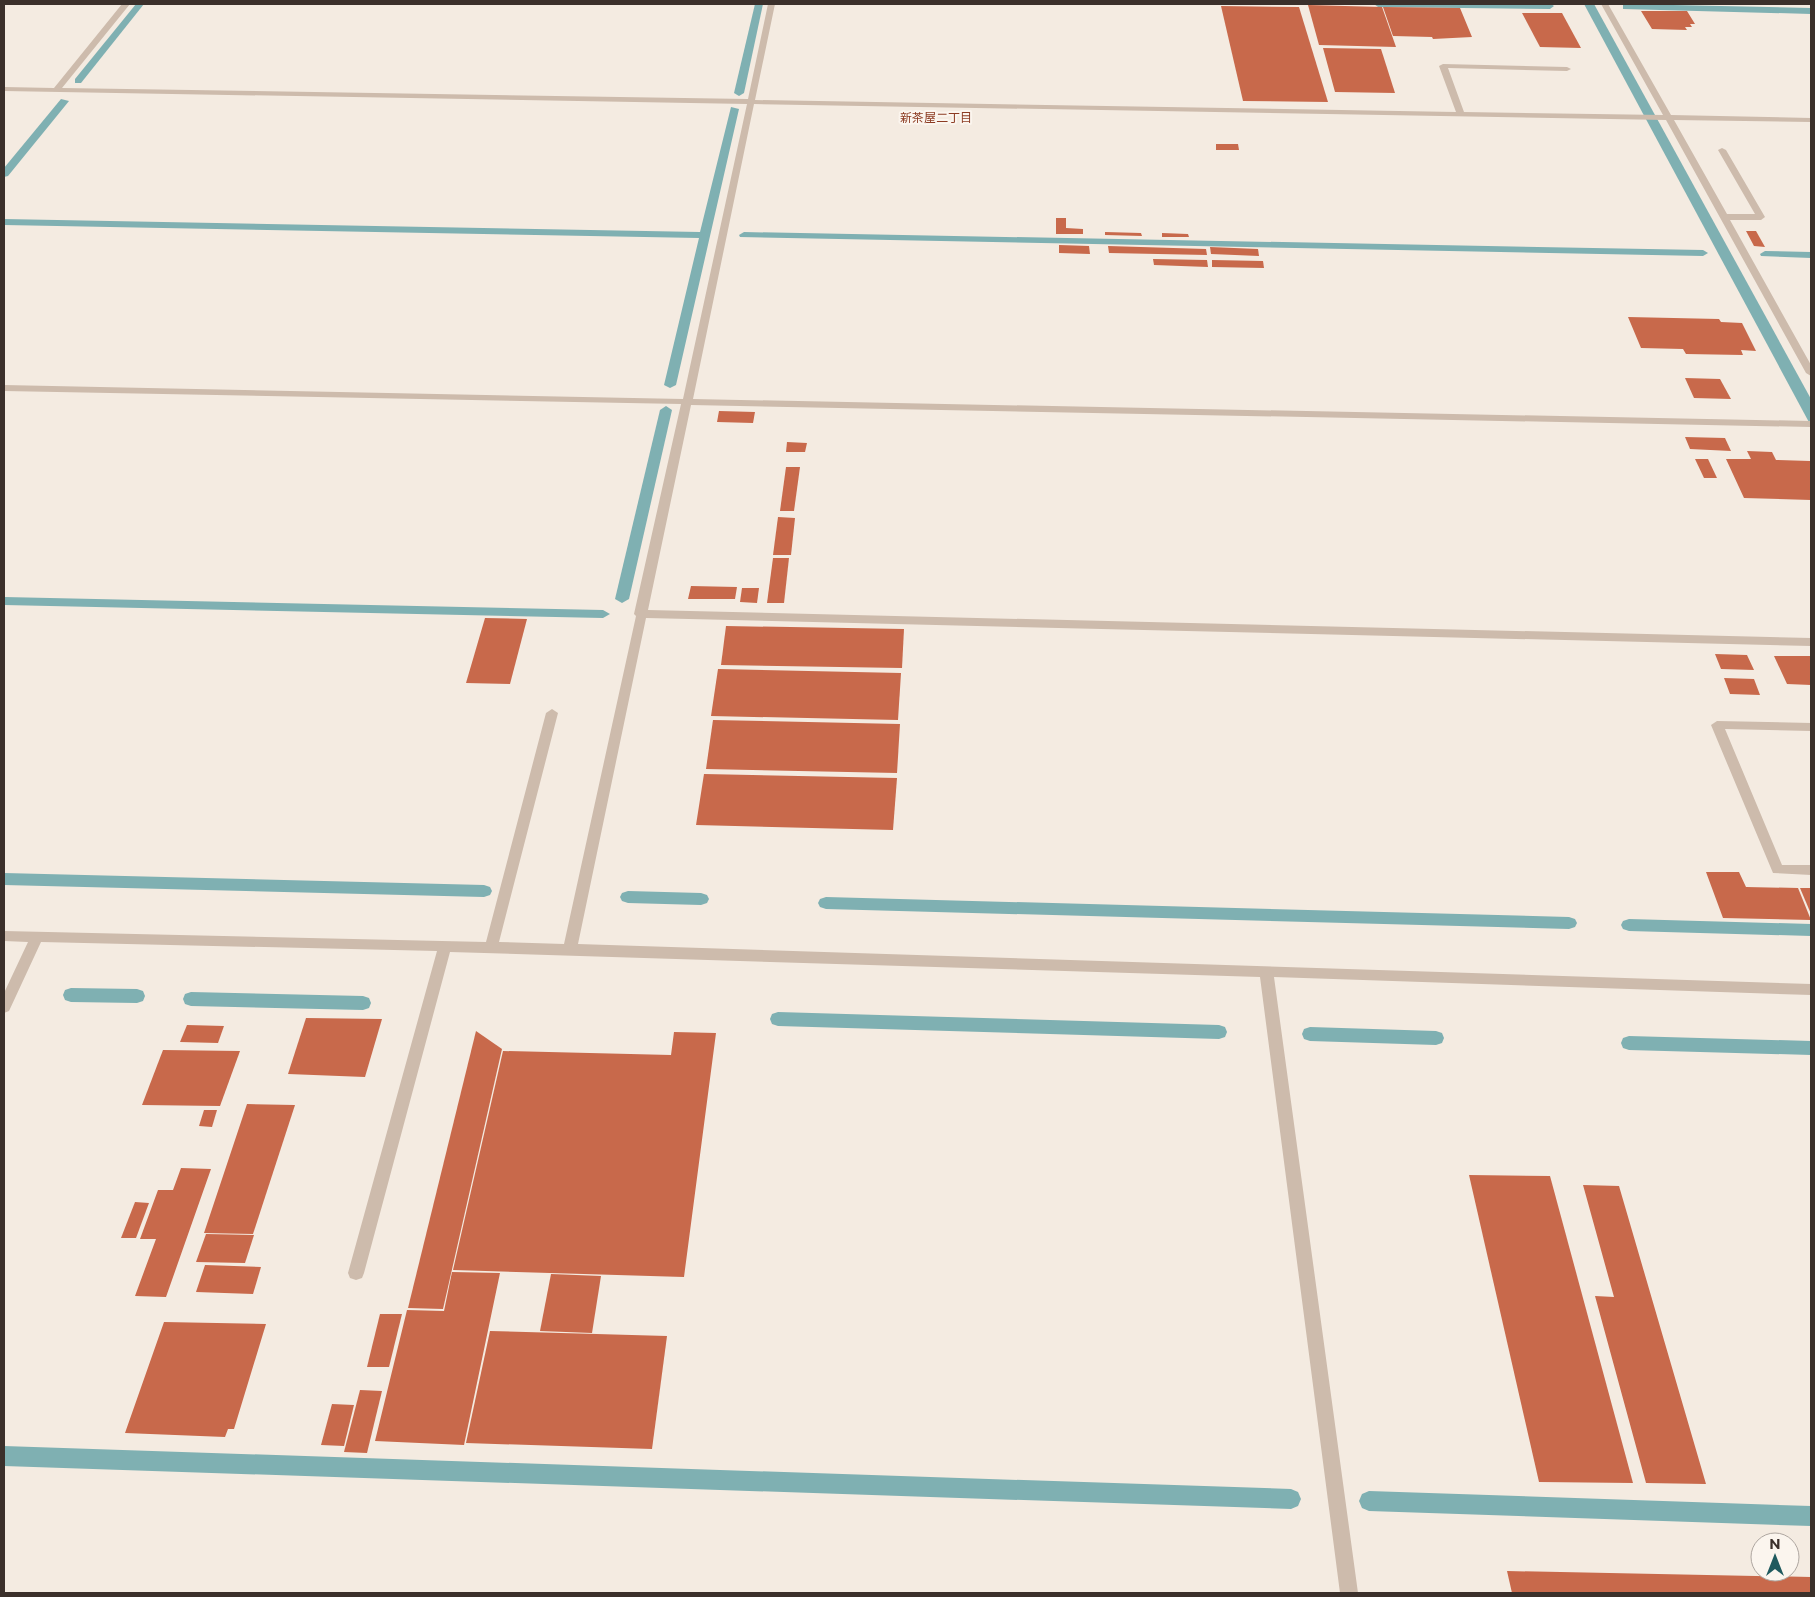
<svg xmlns="http://www.w3.org/2000/svg" width="1815" height="1597" font-family="Montserrat,'Noto Sans JP',sans-serif">
<style>
.water{fill:#7fb0b2}
.lines{fill:none;stroke-linecap:round;stroke-linejoin:round}
.stream{fill:#7fb0b2;fill-rule:evenodd}
.building{fill:#c8694b}
.minor{fill:#cdbbac;fill-rule:evenodd}
.labels{text-anchor:middle;stroke-width:4;stroke-linejoin:round;paint-order:stroke}
.far-neighbourhood-label{font-size:12px;fill:#8c3b22;stroke:#fbf5ee}
</style>
<rect width="100%" height="100%" fill="#f4ebe1"/>
<polygon class="water" points="1584,4 1594,4 1811,399 1811,426"/>
<g class="lines">
<g class="stream">
<polygon points="136,4 144,4 81,83 75,83 75,79"/>
<polygon points="755,4 763,4 744,93 739,96 734,93"/>
<polygon points="1374,4 1551,4 1554,6 1550,9 1378,7"/>
<polygon points="1626,4 1811,8 1811,14 1623,9 1623,5"/>
<polygon points="61,99 69,101 8,176 4,177 4,168"/>
<polygon points="731,107 739,109 676,385 670,388 664,385 699,238 4,225 4,219 700,232"/>
<polygon points="744,232 1703,250 1708,253 1703,256 740,237 739,235"/>
<polygon points="1765,251 1811,252 1811,258 1761,256 1760,254"/>
<polygon points="666,406 672,410 629,599 622,603 615,599 660,410"/>
<polygon points="4,597 603,610 610,614 603,618 4,605"/>
<polygon points="4,873 484,885 490,887 492,891 490,895 484,897 4,885"/>
<polygon points="628,891 701,893 707,895 709,899 707,903 701,905 628,903 622,901 620,897 622,893"/>
<polygon points="826,897 1569,917 1575,919 1577,923 1575,927 1569,929 826,909 820,907 818,903 820,899"/>
<polygon points="1629,919 1811,924 1811,936 1629,931 1623,929 1621,925 1623,921"/>
<polygon points="71,988 137,989 143,991 145,996 143,1001 137,1003 71,1002 65,1000 63,995 65,990"/>
<polygon points="191,992 363,996 369,998 371,1003 369,1008 363,1010 191,1006 185,1004 183,999 185,994"/>
<polygon points="778,1012 1219,1025 1225,1027 1227,1032 1225,1037 1219,1039 778,1026 772,1024 770,1019 772,1014"/>
<polygon points="1310,1027 1436,1031 1442,1033 1444,1038 1442,1043 1436,1045 1310,1041 1304,1039 1302,1034 1304,1029"/>
<polygon points="1629,1036 1811,1041 1811,1055 1629,1050 1623,1048 1621,1043 1623,1038"/>
<polygon points="4,1446 1291,1489 1298,1492 1301,1499 1298,1506 1291,1509 4,1466"/>
<polygon points="1369,1491 1811,1506 1811,1526 1369,1511 1362,1508 1359,1501 1362,1494"/>
</g>
</g>
<g class="building">
<polygon points="1308,5 1382,7 1396,47 1319,45"/>
<polygon points="1221,6 1299,7 1328,102 1243,101"/>
<polygon points="1383,7 1460,8 1472,37 1433,39 1432,37 1393,36"/>
<polygon points="1641,11 1687,11 1695,24 1690,24 1692,27 1685,27 1687,30 1652,29"/>
<polygon points="1522,13 1562,13 1581,48 1540,47"/>
<polygon points="1323,48 1381,49 1395,93 1335,92"/>
<polygon points="1216,144 1238,144 1239,150 1216,150"/>
<polygon points="1056,218 1066,218 1066,228 1083,229 1083,234 1056,234"/>
<polygon points="1746,231 1756,231 1765,247 1754,246"/>
<polygon points="1105,232 1141,233 1142,236 1105,235"/>
<polygon points="1162,233 1188,234 1189,237 1162,237"/>
<polygon points="1059,245 1089,246 1090,254 1059,253"/>
<polygon points="1108,246 1206,249 1207,255 1109,253"/>
<polygon points="1210,247 1258,249 1259,256 1211,254"/>
<polygon points="1153,259 1207,260 1208,267 1154,265"/>
<polygon points="1212,260 1263,261 1264,268 1212,267"/>
<polygon points="1628,317 1719,319 1721,322 1742,323 1756,351 1741,350 1743,355 1686,354 1683,349 1641,348"/>
<polygon points="1685,378 1720,379 1731,399 1694,398"/>
<polygon points="719,411 755,412 753,423 717,422"/>
<polygon points="1685,437 1725,438 1731,451 1690,449"/>
<polygon points="787,442 807,443 805,452 786,452"/>
<polygon points="1747,451 1772,452 1776,460 1810,461 1811,500 1744,498 1726,459 1751,459"/>
<polygon points="1695,459 1708,459 1717,478 1704,478"/>
<polygon points="786,467 800,467 794,511 780,511"/>
<polygon points="778,517 795,518 791,555 773,555"/>
<polygon points="773,558 789,558 784,603 767,603"/>
<polygon points="691,586 737,587 735,599 688,599"/>
<polygon points="742,588 759,588 757,603 740,602"/>
<polygon points="485,618 527,619 510,684 466,683"/>
<polygon points="726,626 904,629 902,668 721,665"/>
<polygon points="1715,654 1747,655 1754,670 1721,669"/>
<polygon points="1774,656 1811,656 1811,685 1787,684"/>
<polygon points="718,669 901,673 898,720 711,716"/>
<polygon points="1724,678 1754,679 1760,695 1730,694"/>
<polygon points="713,720 900,724 897,773 706,769"/>
<polygon points="704,774 897,778 893,830 696,825"/>
<polygon points="1706,872 1739,872 1746,887 1798,888 1811,920 1723,918"/>
<polygon points="1800,888 1811,888 1811,914"/>
<polygon points="306,1018 382,1019 365,1077 288,1074"/>
<polygon points="187,1025 224,1026 218,1043 180,1042"/>
<polygon points="476,1031 502,1049 443,1309 408,1308"/>
<polygon points="674,1032 716,1033 684,1277 453,1270 503,1051 671,1055"/>
<polygon points="163,1050 240,1051 220,1106 142,1105"/>
<polygon points="247,1104 295,1105 253,1234 204,1233"/>
<polygon points="204,1110 217,1110 212,1127 199,1126"/>
<polygon points="181,1168 211,1169 166,1297 135,1296 156,1239 140,1239 158,1190 173,1190"/>
<polygon points="1469,1175 1550,1176 1633,1483 1539,1482"/>
<polygon points="1583,1185 1619,1186 1706,1484 1646,1483 1595,1296 1614,1297"/>
<polygon points="135,1202 149,1203 136,1238 121,1238"/>
<polygon points="206,1234 254,1235 245,1263 196,1262"/>
<polygon points="205,1265 261,1267 253,1294 196,1292"/>
<polygon points="452,1272 500,1273 464,1445 375,1441 407,1310 444,1311"/>
<polygon points="551,1274 601,1276 592,1333 540,1331"/>
<polygon points="380,1314 402,1314 389,1367 367,1367"/>
<polygon points="164,1322 266,1324 234,1429 228,1429 225,1437 125,1433"/>
<polygon points="490,1331 667,1336 652,1449 466,1443"/>
<polygon points="360,1390 382,1391 367,1453 344,1452"/>
<polygon points="332,1404 354,1405 344,1446 321,1445"/>
<polygon points="1507,1571 1811,1577 1811,1593 1512,1593"/>
</g>
<g class="lines">
<g class="minor">
<polygon points="122,4 130,4 62,88 748,99 768,4 775,4 755,100 1456,112 1439,66 1443,64 1567,67 1571,69 1567,71 1448,68 1464,112 1663,115 1601,4 1608,4 1671,115 1811,118 1811,122 1674,120 1727,214 1755,214 1718,150 1722,148 1726,150 1765,217 1761,220 1730,220 1811,365 1811,376 1806,373 1666,120 754,104 693,399 1811,421 1811,427 691,405 648,610 1811,638 1811,646 646,618 578,944 1811,984 1811,995 1274,977 1358,1593 1340,1593 1260,977 450,952 364,1273 362,1278 356,1280 350,1278 348,1273 437,951 41,942 9,1011 4,1013 4,993 28,942 4,941 4,931 486,942 546,713 552,709 558,713 499,942 564,944 636,616 634,614 681,404 4,391 4,385 683,399 747,104 4,91 4,87 54,88"/>
<polygon points="1717,721 1811,723 1811,731 1725,729 1782,865 1811,865 1811,875 1773,873 1711,725"/>
</g>
</g>
<g class="labels">
<g class="far-neighbourhood-label">
<text x="936" y="122">新茶屋二丁目</text>
</g>
</g>
<rect width="1815" height="1597" fill="none" stroke="#3b302b" stroke-width="10"/>
<g transform="translate(1775 1557)"><circle r="24" fill="#fbf5ee" stroke="#aea6a0"/>
<path d="M0-4L9 19L0 12L-9 19Z" fill="#1f5a5e"/>
<text y="-8" font-size="14" font-weight="bold" text-anchor="middle" fill="#3b302b">N</text>
</g>
</svg>
